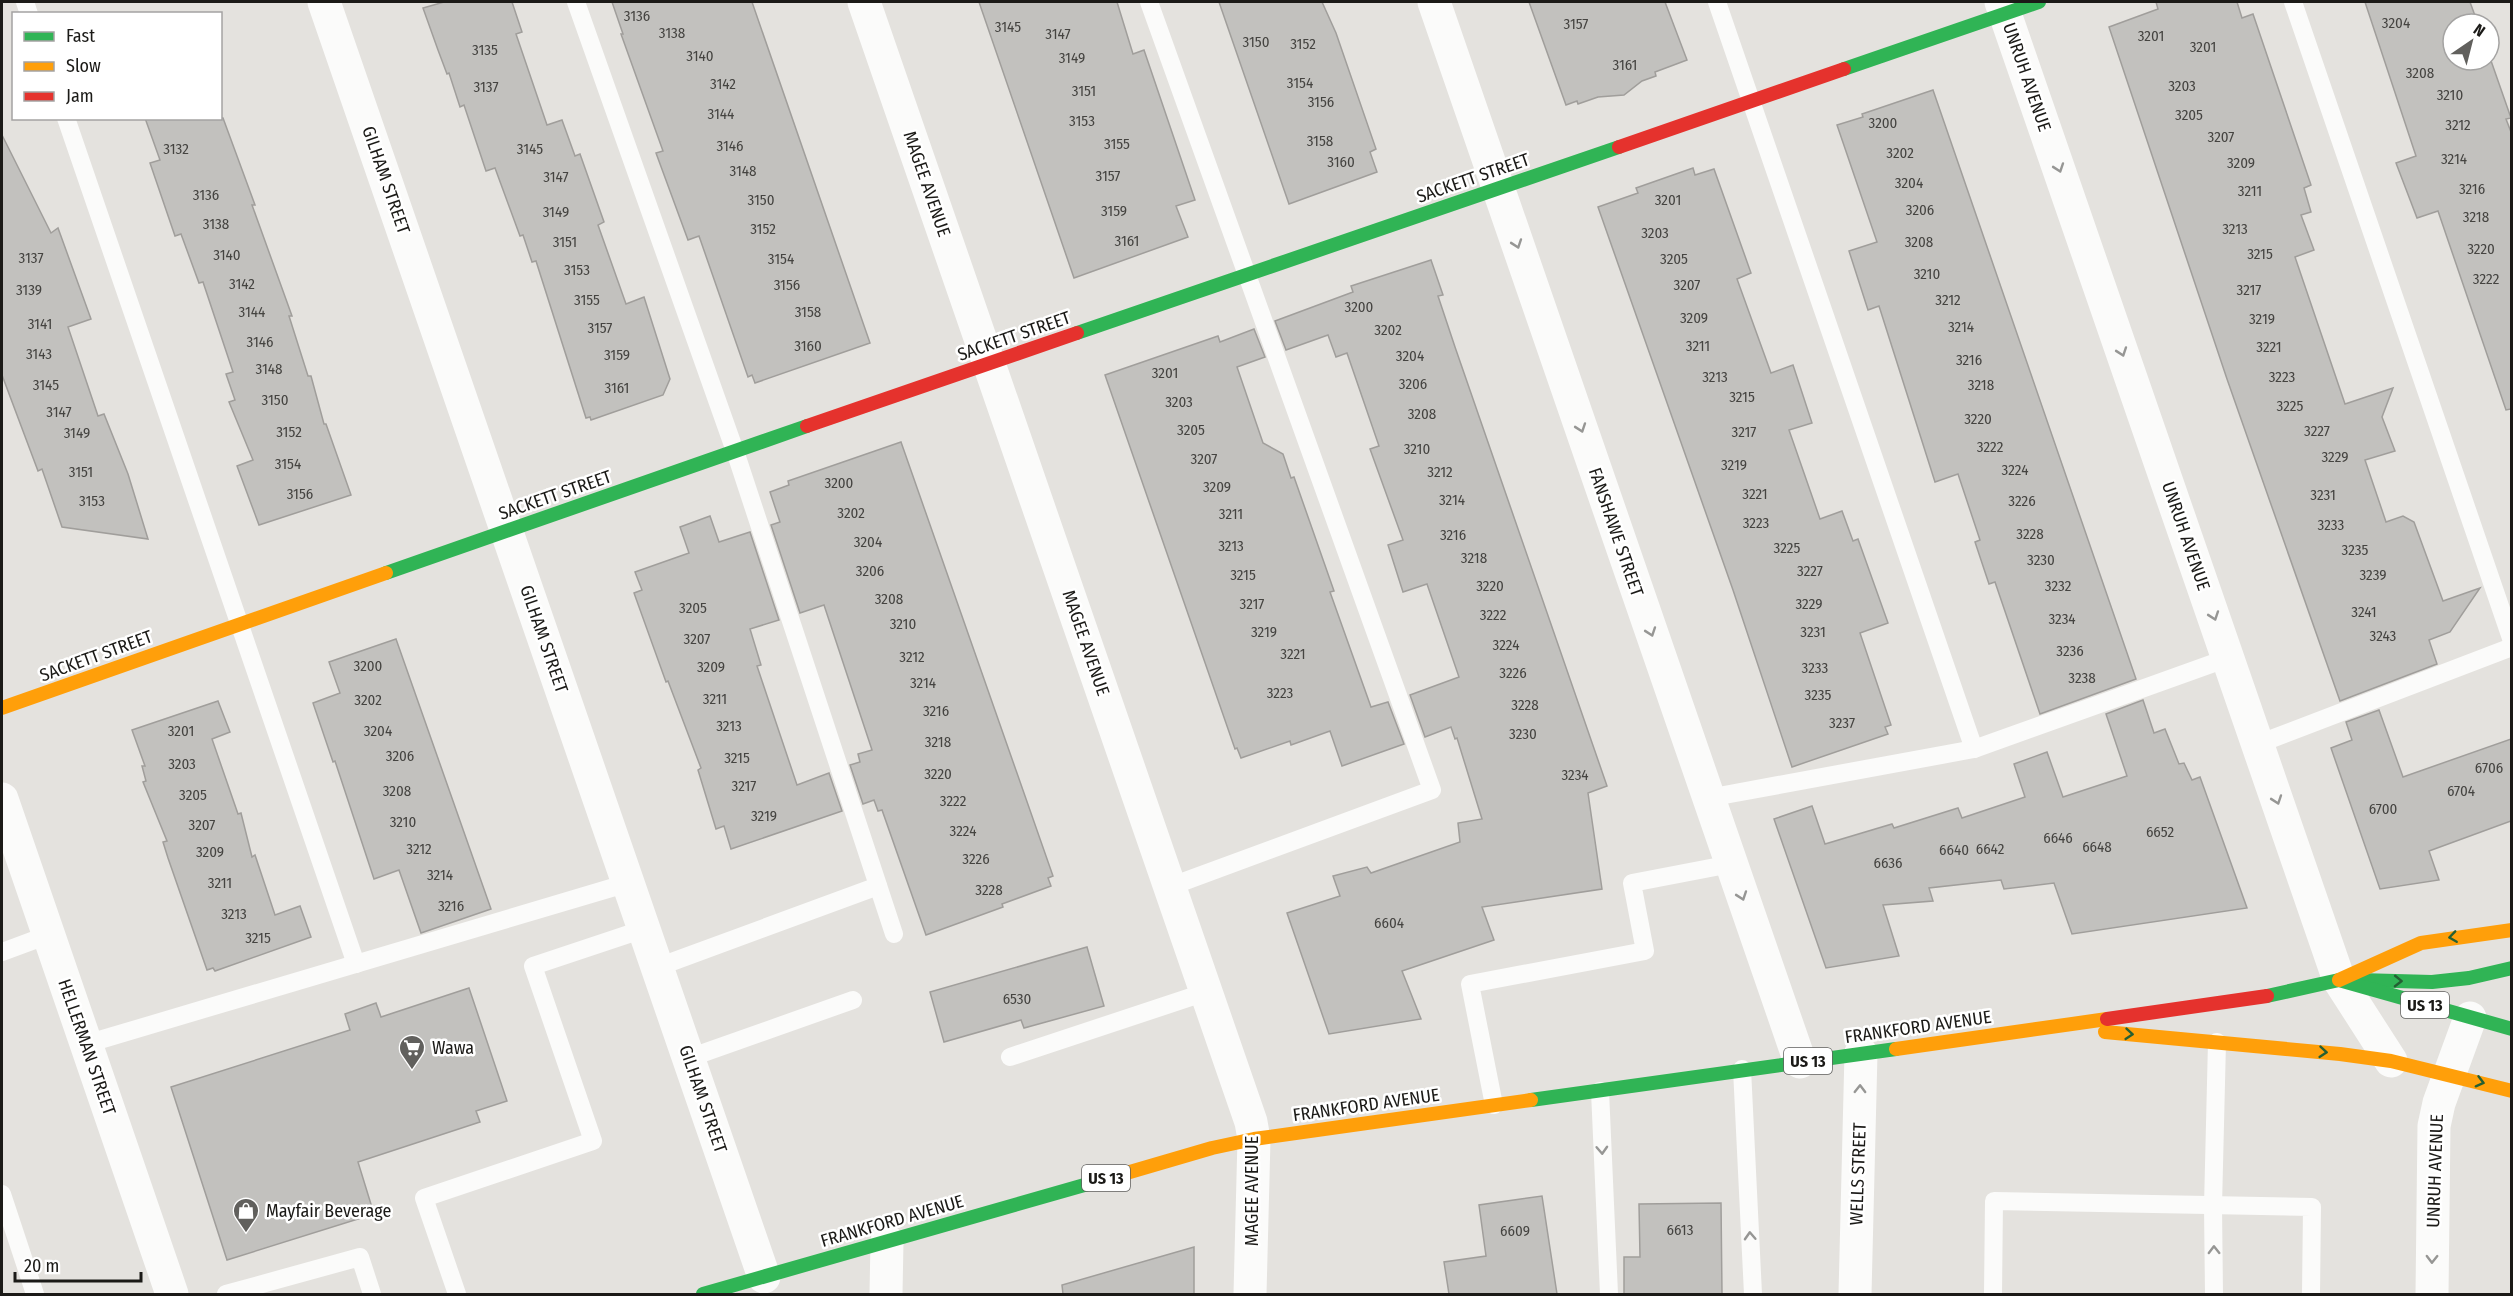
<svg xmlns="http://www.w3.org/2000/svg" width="2513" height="1296" font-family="'Fira Sans Condensed',sans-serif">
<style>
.building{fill:#c2c1be;stroke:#a09e9b;stroke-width:1.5}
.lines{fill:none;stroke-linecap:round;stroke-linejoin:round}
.lane{stroke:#fbfbfa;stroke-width:18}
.street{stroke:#fbfbfa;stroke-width:33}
.fast{stroke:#30b455;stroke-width:14}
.slow{stroke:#ff9f0a;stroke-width:14}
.jam{stroke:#e5322d;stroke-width:14}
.oneway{stroke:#969694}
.oneway2{stroke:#245f33}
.labels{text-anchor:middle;stroke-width:5;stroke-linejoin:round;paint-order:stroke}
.number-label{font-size:15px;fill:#454441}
.shield{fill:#fff;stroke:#5f5f5d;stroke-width:1.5}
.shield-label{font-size:16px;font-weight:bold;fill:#1b1a17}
.street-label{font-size:18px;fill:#1b1a17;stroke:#fff}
.poi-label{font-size:18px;fill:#1b1a17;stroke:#fff;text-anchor:start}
</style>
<rect width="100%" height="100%" fill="#e4e2de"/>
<g class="building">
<polygon points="444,2 512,2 522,32 516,34 547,125 562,120 575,156 580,154 604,222 598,225 626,304 644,297 670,379 663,395 591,420 590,417 586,418 536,261 532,262 523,235 520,236 495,168 486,171 464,105 460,107 449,73 447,74 438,50 423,8"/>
<polygon points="612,2 752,2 870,343 755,383 752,375 748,377 699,236 688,240 656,153 663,151 621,34 623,34"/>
<polygon points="979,2 1117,2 1133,54 1144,50 1195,200 1176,206 1188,237 1074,278"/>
<polygon points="1219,2 1322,2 1336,33 1376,149 1370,152 1377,172 1289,204"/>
<polygon points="1529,2 1665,2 1687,60 1655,72 1656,76 1642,81 1624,95 1598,97 1578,104 1577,101 1566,105"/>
<polygon points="2156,2 2237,2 2242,18 2253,14 2311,185 2304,188 2311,212 2301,215 2314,250 2295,257 2345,404 2393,388 2382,417 2395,451 2365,460 2386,522 2403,516 2414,522 2443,601 2480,588 2450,632 2429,640 2437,664 2340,701 2227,379 2109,27 2158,9"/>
<polygon points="2365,2 2470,2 2478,24 2453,24 2453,60 2489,60 2489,55 2511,118 2506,119 2511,132 2511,409 2506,410 2438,211 2417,218 2396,163 2416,156"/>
<polygon points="1933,90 2136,679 2040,714 1995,582 1989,584 1975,542 1980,540 1958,474 1935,482 1879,306 1868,310 1849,251 1877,242 1837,125 1863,117 1862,114"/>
<polygon points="145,118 223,118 255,205 252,205 292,316 289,316 308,376 311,376 324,424 326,424 351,495 259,525 237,466 253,460 229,402 235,400 226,374 233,372 203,282 199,283 181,234 175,236 150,163 160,160"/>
<polygon points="2,135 51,233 58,228 91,319 68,327 98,416 104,414 128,474 148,539 62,527 42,469 38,471 2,375"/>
<polygon points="1693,168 1695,175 1714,169 1751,273 1737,279 1771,373 1793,365 1812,423 1789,430 1820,519 1842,511 1853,541 1858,539 1888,623 1860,633 1891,725 1885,727 1888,734 1792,767 1733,590 1598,207 1638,193 1636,188"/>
<polygon points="1431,260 1443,295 1438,296 1455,347 1607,786 1588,793 1602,889 1482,907 1494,940 1402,971 1421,1019 1329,1034 1287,913 1340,896 1333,876 1367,867 1371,873 1460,842 1458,823 1482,819 1457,738 1455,739 1451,727 1425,737 1410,695 1459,677 1427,584 1403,592 1388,545 1403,540 1370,449 1379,446 1347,353 1336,357 1328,335 1286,350 1275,321 1353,292 1351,286"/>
<polygon points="1254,329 1265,357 1237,367 1263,443 1283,454 1291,478 1294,477 1334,591 1330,592 1371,707 1388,702 1404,744 1342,766 1330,731 1291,745 1290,741 1241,758 1237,748 1235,749 1105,375 1218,336 1220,342"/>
<polygon points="901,442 1053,876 1048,878 1051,886 1002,904 1003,907 926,935 882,810 878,811 874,800 863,804 850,765 860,762 858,754 872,750 824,605 800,613 771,525 780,522 770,492 789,485 788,481"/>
<polygon points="710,516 719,542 750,532 779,620 750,629 761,665 757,666 797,785 829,773 842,811 731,849 724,826 716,829 698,770 701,768 668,681 666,682 634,593 642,590 635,572 689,553 680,527"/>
<polygon points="396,639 491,909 421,933 399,870 374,879 335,761 333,762 313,703 340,693 329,662"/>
<polygon points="2143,700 2154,733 2165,729 2179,764 2184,763 2192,780 2200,777 2247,908 2072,934 2054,883 2004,889 2001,880 1929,888 1933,901 1883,905 1899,956 1826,968 1774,819 1812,806 1825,844 1892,824 1894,828 1958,808 1962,818 2025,797 2014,764 2047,752 2063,797 2127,776 2106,714"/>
<polygon points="218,701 230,732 212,739 238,814 241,813 252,857 255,855 275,915 300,906 311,937 215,971 213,968 207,970 168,858 163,842 167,841 143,782 146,781 142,766 145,766 132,730"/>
<polygon points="2379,710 2403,777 2511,739 2511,821 2429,851 2439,880 2380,889 2331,748 2352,740 2346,722"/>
<polygon points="1087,947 1104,1006 1024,1028 1021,1020 944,1042 930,992"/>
<polygon points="469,988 507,1101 476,1111 480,1122 358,1162 374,1214 227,1260 171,1087 350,1030 345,1014 376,1003 381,1017"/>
<polygon points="1542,1196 1557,1294 1449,1294 1444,1262 1486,1256 1479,1205"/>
<polygon points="1721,1203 1722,1294 1624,1294 1624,1257 1640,1257 1639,1204"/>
<polygon points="1194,1247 1194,1294 1063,1294 1062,1285"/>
</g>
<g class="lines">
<g class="lane">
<polyline points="25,2 29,14"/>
<polyline points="576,2 735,451 894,934"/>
<polyline points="1149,2 1432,790 1169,887"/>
<polyline points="1717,2 1974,749"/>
<polyline points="2293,2 2512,641"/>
<polyline points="66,118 356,964"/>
<polyline points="2258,744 2512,647"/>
<polyline points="1708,798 1974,749 2228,658"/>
<polyline points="2,952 48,935"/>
<polyline points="658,967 878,886"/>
<polyline points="86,1044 628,883"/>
<polyline points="1010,1057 1206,992"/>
<polyline points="689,1058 853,1000"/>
<polyline points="1742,1069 1753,1294"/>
<polyline points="1600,1091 1609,1294"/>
<polyline points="1494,1105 1470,984 1645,951 1632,883 1731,864"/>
<polyline points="2,1194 35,1294"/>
<polyline points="226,1294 360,1257 372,1294"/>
<polyline points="457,1294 424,1198 593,1141 533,966 644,929"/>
<polyline points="1993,1294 1994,1201 2312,1207 2311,1294"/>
<polyline points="2214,1294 2213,1206 2217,1042"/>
</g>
<g class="street">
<polyline points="324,2 764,1277"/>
<polyline points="864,2 1251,1122 1254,1139 1250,1294"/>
<polyline points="1434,2 1800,1062"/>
<polyline points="2001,2 2339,980 2391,1061"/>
<polyline points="2,799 172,1294"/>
<polyline points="886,1294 887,1241"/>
<polyline points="1855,1294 1861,1053"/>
<polyline points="2432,1294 2434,1126 2439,1103 2470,1018"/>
</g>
<g class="fast">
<polyline points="1844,69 2039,2"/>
<polyline points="1077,333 1619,147"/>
<polyline points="386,573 807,426"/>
<polyline points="2359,980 2432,982 2469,978 2512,968"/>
<polyline points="2267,996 2339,980 2512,1029"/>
<polyline points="1531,1100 1896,1049"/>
<polyline points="703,1294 1123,1174"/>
</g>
<g class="slow">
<polyline points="2,708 386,573"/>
<polyline points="2339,980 2421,943 2512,930"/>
<polyline points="2105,1032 2340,1054 2391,1061 2512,1091"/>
<polyline points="1896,1049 2107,1019"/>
<polyline points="1123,1174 1212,1148 1254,1139 1531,1100"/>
</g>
<g class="jam">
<polyline points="1619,147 1844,69"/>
<polyline points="807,426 1077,333"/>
<polyline points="2107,1019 2267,996"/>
</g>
</g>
<defs><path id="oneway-chevron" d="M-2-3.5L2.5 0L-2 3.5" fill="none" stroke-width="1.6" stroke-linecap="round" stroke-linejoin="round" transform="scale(1.5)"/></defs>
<g class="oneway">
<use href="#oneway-chevron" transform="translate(2059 168) rotate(71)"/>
<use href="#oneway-chevron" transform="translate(1517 244) rotate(71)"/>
<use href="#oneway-chevron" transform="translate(2122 352) rotate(71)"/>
<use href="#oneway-chevron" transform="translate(1581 428) rotate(71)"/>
<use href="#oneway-chevron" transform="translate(2214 616) rotate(71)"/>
<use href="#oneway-chevron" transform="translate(1651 632) rotate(71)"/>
<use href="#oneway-chevron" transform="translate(2277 800) rotate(71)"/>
<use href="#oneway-chevron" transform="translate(1742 896) rotate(71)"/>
<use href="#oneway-chevron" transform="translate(1860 1089) rotate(-89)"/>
<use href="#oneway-chevron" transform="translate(1602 1150) rotate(87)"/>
<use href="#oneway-chevron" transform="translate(1750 1236) rotate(-93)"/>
<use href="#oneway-chevron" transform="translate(2214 1250) rotate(-91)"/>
<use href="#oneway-chevron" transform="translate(2432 1259) rotate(91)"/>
</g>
<g class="oneway2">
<use href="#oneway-chevron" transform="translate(2453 937) rotate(172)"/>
<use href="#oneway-chevron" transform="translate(2398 981) rotate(1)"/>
<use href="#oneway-chevron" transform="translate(2129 1034) rotate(5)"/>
<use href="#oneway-chevron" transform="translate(2323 1052) rotate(5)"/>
<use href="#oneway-chevron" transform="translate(2480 1082) rotate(15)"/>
</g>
<defs>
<symbol id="supermarket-pin" viewBox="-11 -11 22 30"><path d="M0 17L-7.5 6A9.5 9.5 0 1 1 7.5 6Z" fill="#61605d" stroke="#fff"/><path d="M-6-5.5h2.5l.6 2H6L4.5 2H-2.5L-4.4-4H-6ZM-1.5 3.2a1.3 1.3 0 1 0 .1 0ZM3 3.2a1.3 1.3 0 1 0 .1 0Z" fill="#fff"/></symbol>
<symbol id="shop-pin" viewBox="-11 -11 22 30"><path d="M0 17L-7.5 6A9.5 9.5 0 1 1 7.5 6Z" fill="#61605d" stroke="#fff"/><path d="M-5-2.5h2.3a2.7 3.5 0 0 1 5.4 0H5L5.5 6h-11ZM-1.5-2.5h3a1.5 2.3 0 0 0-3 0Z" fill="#fff"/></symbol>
</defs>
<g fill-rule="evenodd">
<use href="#supermarket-pin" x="397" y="1033" width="30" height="40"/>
<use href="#shop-pin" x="231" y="1196" width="30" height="40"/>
</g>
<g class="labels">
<g class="number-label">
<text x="637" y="21">3136</text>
<text x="2396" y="28">3204</text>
<text x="1576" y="29">3157</text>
<text x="1008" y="32">3145</text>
<text x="672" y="38">3138</text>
<text x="1058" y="39">3147</text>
<text x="2151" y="41">3201</text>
<text x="1256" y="47">3150</text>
<text x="1303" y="49">3152</text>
<text x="2203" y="52">3201</text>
<text x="485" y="55">3135</text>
<text x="700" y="61">3140</text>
<text x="1072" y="63">3149</text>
<text x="1625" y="70">3161</text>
<text x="2420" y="78">3208</text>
<text x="1300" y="88">3154</text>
<text x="723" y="89">3142</text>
<text x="2182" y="91">3203</text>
<text x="486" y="92">3137</text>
<text x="1084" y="96">3151</text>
<text x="2450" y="100">3210</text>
<text x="1321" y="107">3156</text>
<text x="721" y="119">3144</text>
<text x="2189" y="120">3205</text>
<text x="1082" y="126">3153</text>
<text x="1883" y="128">3200</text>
<text x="2458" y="130">3212</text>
<text x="2221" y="142">3207</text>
<text x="1320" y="146">3158</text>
<text x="1117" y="149">3155</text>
<text x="730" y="151">3146</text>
<text x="176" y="154">3132</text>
<text x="530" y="154">3145</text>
<text x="1900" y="158">3202</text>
<text x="2454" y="164">3214</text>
<text x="1341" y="167">3160</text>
<text x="2241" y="168">3209</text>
<text x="743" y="176">3148</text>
<text x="1108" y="181">3157</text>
<text x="556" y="182">3147</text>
<text x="1909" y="188">3204</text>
<text x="2472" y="194">3216</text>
<text x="2250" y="196">3211</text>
<text x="206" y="200">3136</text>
<text x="761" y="205">3150</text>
<text x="1668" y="205">3201</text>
<text x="1920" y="215">3206</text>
<text x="1114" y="216">3159</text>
<text x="556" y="217">3149</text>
<text x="2476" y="222">3218</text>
<text x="216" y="229">3138</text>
<text x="763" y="234">3152</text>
<text x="2235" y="234">3213</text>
<text x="1655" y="238">3203</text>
<text x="1127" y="246">3161</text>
<text x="565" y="247">3151</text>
<text x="1919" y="247">3208</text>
<text x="2481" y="254">3220</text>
<text x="2260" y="259">3215</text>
<text x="227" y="260">3140</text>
<text x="31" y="263">3137</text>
<text x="781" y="264">3154</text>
<text x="1674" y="264">3205</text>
<text x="577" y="275">3153</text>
<text x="1927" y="279">3210</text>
<text x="2486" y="284">3222</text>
<text x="242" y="289">3142</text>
<text x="787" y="290">3156</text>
<text x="1687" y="290">3207</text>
<text x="29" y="295">3139</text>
<text x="2249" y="295">3217</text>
<text x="587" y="305">3155</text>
<text x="1948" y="305">3212</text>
<text x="1359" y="312">3200</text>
<text x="252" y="317">3144</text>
<text x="808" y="317">3158</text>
<text x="1694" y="323">3209</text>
<text x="2262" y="324">3219</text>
<text x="40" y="329">3141</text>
<text x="1961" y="332">3214</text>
<text x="600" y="333">3157</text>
<text x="1388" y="335">3202</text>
<text x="260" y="347">3146</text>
<text x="808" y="351">3160</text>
<text x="1698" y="351">3211</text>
<text x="2269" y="352">3221</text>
<text x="39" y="359">3143</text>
<text x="617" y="360">3159</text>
<text x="1410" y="361">3204</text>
<text x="1969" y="365">3216</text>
<text x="269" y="374">3148</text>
<text x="1165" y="378">3201</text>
<text x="1715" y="382">3213</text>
<text x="2282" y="382">3223</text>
<text x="1413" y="389">3206</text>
<text x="46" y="390">3145</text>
<text x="1981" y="390">3218</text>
<text x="617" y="393">3161</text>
<text x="1742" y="402">3215</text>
<text x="275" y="405">3150</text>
<text x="1179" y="407">3203</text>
<text x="2290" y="411">3225</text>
<text x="59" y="417">3147</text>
<text x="1422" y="419">3208</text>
<text x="1978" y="424">3220</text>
<text x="1191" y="435">3205</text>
<text x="2317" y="436">3227</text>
<text x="289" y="437">3152</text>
<text x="1744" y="437">3217</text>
<text x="77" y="438">3149</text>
<text x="1990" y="452">3222</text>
<text x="1417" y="454">3210</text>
<text x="2335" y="462">3229</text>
<text x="1204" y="464">3207</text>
<text x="288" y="469">3154</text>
<text x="1734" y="470">3219</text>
<text x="2015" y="475">3224</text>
<text x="81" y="477">3151</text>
<text x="1440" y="477">3212</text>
<text x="839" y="488">3200</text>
<text x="1217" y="492">3209</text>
<text x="300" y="499">3156</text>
<text x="1755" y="499">3221</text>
<text x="2323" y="500">3231</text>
<text x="1452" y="505">3214</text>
<text x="92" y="506">3153</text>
<text x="2022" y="506">3226</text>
<text x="851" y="518">3202</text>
<text x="1231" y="519">3211</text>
<text x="1756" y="528">3223</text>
<text x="2331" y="530">3233</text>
<text x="2030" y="539">3228</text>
<text x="1453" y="540">3216</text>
<text x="868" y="547">3204</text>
<text x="1231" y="551">3213</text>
<text x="1787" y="553">3225</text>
<text x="2355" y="555">3235</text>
<text x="1474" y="563">3218</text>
<text x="2041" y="565">3230</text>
<text x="870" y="576">3206</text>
<text x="1810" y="576">3227</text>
<text x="1243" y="580">3215</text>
<text x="2373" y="580">3239</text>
<text x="1490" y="591">3220</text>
<text x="2058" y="591">3232</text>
<text x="889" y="604">3208</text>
<text x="1252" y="609">3217</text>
<text x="1809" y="609">3229</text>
<text x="693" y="613">3205</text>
<text x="2364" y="617">3241</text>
<text x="1493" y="620">3222</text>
<text x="2062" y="624">3234</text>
<text x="903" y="629">3210</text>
<text x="1264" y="637">3219</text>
<text x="1813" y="637">3231</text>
<text x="2383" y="641">3243</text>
<text x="697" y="644">3207</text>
<text x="1506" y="650">3224</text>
<text x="2070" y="656">3236</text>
<text x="1293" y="659">3221</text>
<text x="912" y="662">3212</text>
<text x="368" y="671">3200</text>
<text x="711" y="672">3209</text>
<text x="1815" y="673">3233</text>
<text x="1513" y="678">3226</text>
<text x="2082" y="683">3238</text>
<text x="923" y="688">3214</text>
<text x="1280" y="698">3223</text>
<text x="1818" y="700">3235</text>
<text x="715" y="704">3211</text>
<text x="368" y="705">3202</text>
<text x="1525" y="710">3228</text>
<text x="936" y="716">3216</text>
<text x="1842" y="728">3237</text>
<text x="729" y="731">3213</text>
<text x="181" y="736">3201</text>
<text x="378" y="736">3204</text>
<text x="1523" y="739">3230</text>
<text x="938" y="747">3218</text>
<text x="400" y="761">3206</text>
<text x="737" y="763">3215</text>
<text x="182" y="769">3203</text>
<text x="2489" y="773">6706</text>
<text x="938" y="779">3220</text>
<text x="1575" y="780">3234</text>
<text x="744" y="791">3217</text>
<text x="397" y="796">3208</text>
<text x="2461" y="796">6704</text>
<text x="193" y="800">3205</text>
<text x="953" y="806">3222</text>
<text x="2383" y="814">6700</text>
<text x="764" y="821">3219</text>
<text x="403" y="827">3210</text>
<text x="202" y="830">3207</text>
<text x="963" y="836">3224</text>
<text x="2160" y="837">6652</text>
<text x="2058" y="843">6646</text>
<text x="2097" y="852">6648</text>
<text x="419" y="854">3212</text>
<text x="1990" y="854">6642</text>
<text x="1954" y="855">6640</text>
<text x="210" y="857">3209</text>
<text x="976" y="864">3226</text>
<text x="1888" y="868">6636</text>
<text x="440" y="880">3214</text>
<text x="220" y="888">3211</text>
<text x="989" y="895">3228</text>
<text x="451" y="911">3216</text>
<text x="234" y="919">3213</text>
<text x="1389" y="928">6604</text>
<text x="258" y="943">3215</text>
<text x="1017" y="1004">6530</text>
<text x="1680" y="1235">6613</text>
<text x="1515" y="1236">6609</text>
</g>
<g class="shield">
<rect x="2401" y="992" width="48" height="26" rx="4.5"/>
<rect x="1784" y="1048" width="48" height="26" rx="4.5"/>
<rect x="1082" y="1165" width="48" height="26" rx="4.5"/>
</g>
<g class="shield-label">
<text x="2425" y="1011">US 13</text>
<text x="1808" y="1067">US 13</text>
<text x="1106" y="1184">US 13</text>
</g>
<g class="street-label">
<text transform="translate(2027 77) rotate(71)" y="6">UNRUH AVENUE</text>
<text transform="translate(1473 178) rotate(-19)" y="6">SACKETT STREET</text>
<text transform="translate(386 180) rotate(71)" y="6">GILHAM STREET</text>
<text transform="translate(927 184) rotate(71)" y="6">MAGEE AVENUE</text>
<text transform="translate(1014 336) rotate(-19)" y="6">SACKETT STREET</text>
<text transform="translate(555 495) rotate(-19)" y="6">SACKETT STREET</text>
<text transform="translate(1616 532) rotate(71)" y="6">FANSHAWE STREET</text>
<text transform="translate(2186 536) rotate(71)" y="6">UNRUH AVENUE</text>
<text transform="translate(544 639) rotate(71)" y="6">GILHAM STREET</text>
<text transform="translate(1086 643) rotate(71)" y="6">MAGEE AVENUE</text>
<text transform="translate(96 656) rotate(-20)" y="6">SACKETT STREET</text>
<text transform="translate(1918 1027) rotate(-8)" y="6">FRANKFORD AVENUE</text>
<text transform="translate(87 1047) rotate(71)" y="6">HELLERMAN STREET</text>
<text transform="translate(703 1099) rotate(71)" y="6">GILHAM STREET</text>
<text transform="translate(1366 1105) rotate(-8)" y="6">FRANKFORD AVENUE</text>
<text transform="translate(2435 1171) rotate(-88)" y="6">UNRUH AVENUE</text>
<text transform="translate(1858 1174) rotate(-88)" y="6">WELLS STREET</text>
<text transform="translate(1252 1191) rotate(-90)" y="6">MAGEE AVENUE</text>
<text transform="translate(892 1221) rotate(-16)" y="6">FRANKFORD AVENUE</text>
</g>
<g class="poi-label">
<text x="432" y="1054">Wawa</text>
<text x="266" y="1217">Mayfair Beverage</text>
</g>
</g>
<rect width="2513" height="1296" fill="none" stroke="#1b1a17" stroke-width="6"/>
<rect x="12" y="12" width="210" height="108" fill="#ffffff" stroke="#a4a3a2" stroke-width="1.5"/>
<rect x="24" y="32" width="30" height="9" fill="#30b455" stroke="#a4a3a2" stroke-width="1.5"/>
<text x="66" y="42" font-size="18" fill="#1b1a17">Fast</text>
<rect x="24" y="62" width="30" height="9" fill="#ff9f0a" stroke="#a4a3a2" stroke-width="1.5"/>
<text x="66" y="72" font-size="18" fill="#1b1a17">Slow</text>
<rect x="24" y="92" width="30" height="9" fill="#e5322d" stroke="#a4a3a2" stroke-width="1.5"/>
<text x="66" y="102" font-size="18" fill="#1b1a17">Jam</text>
<g transform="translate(2471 42) rotate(35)"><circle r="28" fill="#ffffff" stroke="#a4a3a2" stroke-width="1.5"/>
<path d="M0-4.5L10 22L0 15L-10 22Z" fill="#61605d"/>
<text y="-9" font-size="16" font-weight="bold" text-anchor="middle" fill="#1b1a17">N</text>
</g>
<path d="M15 1272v9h126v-9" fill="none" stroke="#1b1a17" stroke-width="3"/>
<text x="24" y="1272" font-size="18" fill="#1b1a17" stroke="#ffffff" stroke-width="4.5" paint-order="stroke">20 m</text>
</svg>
